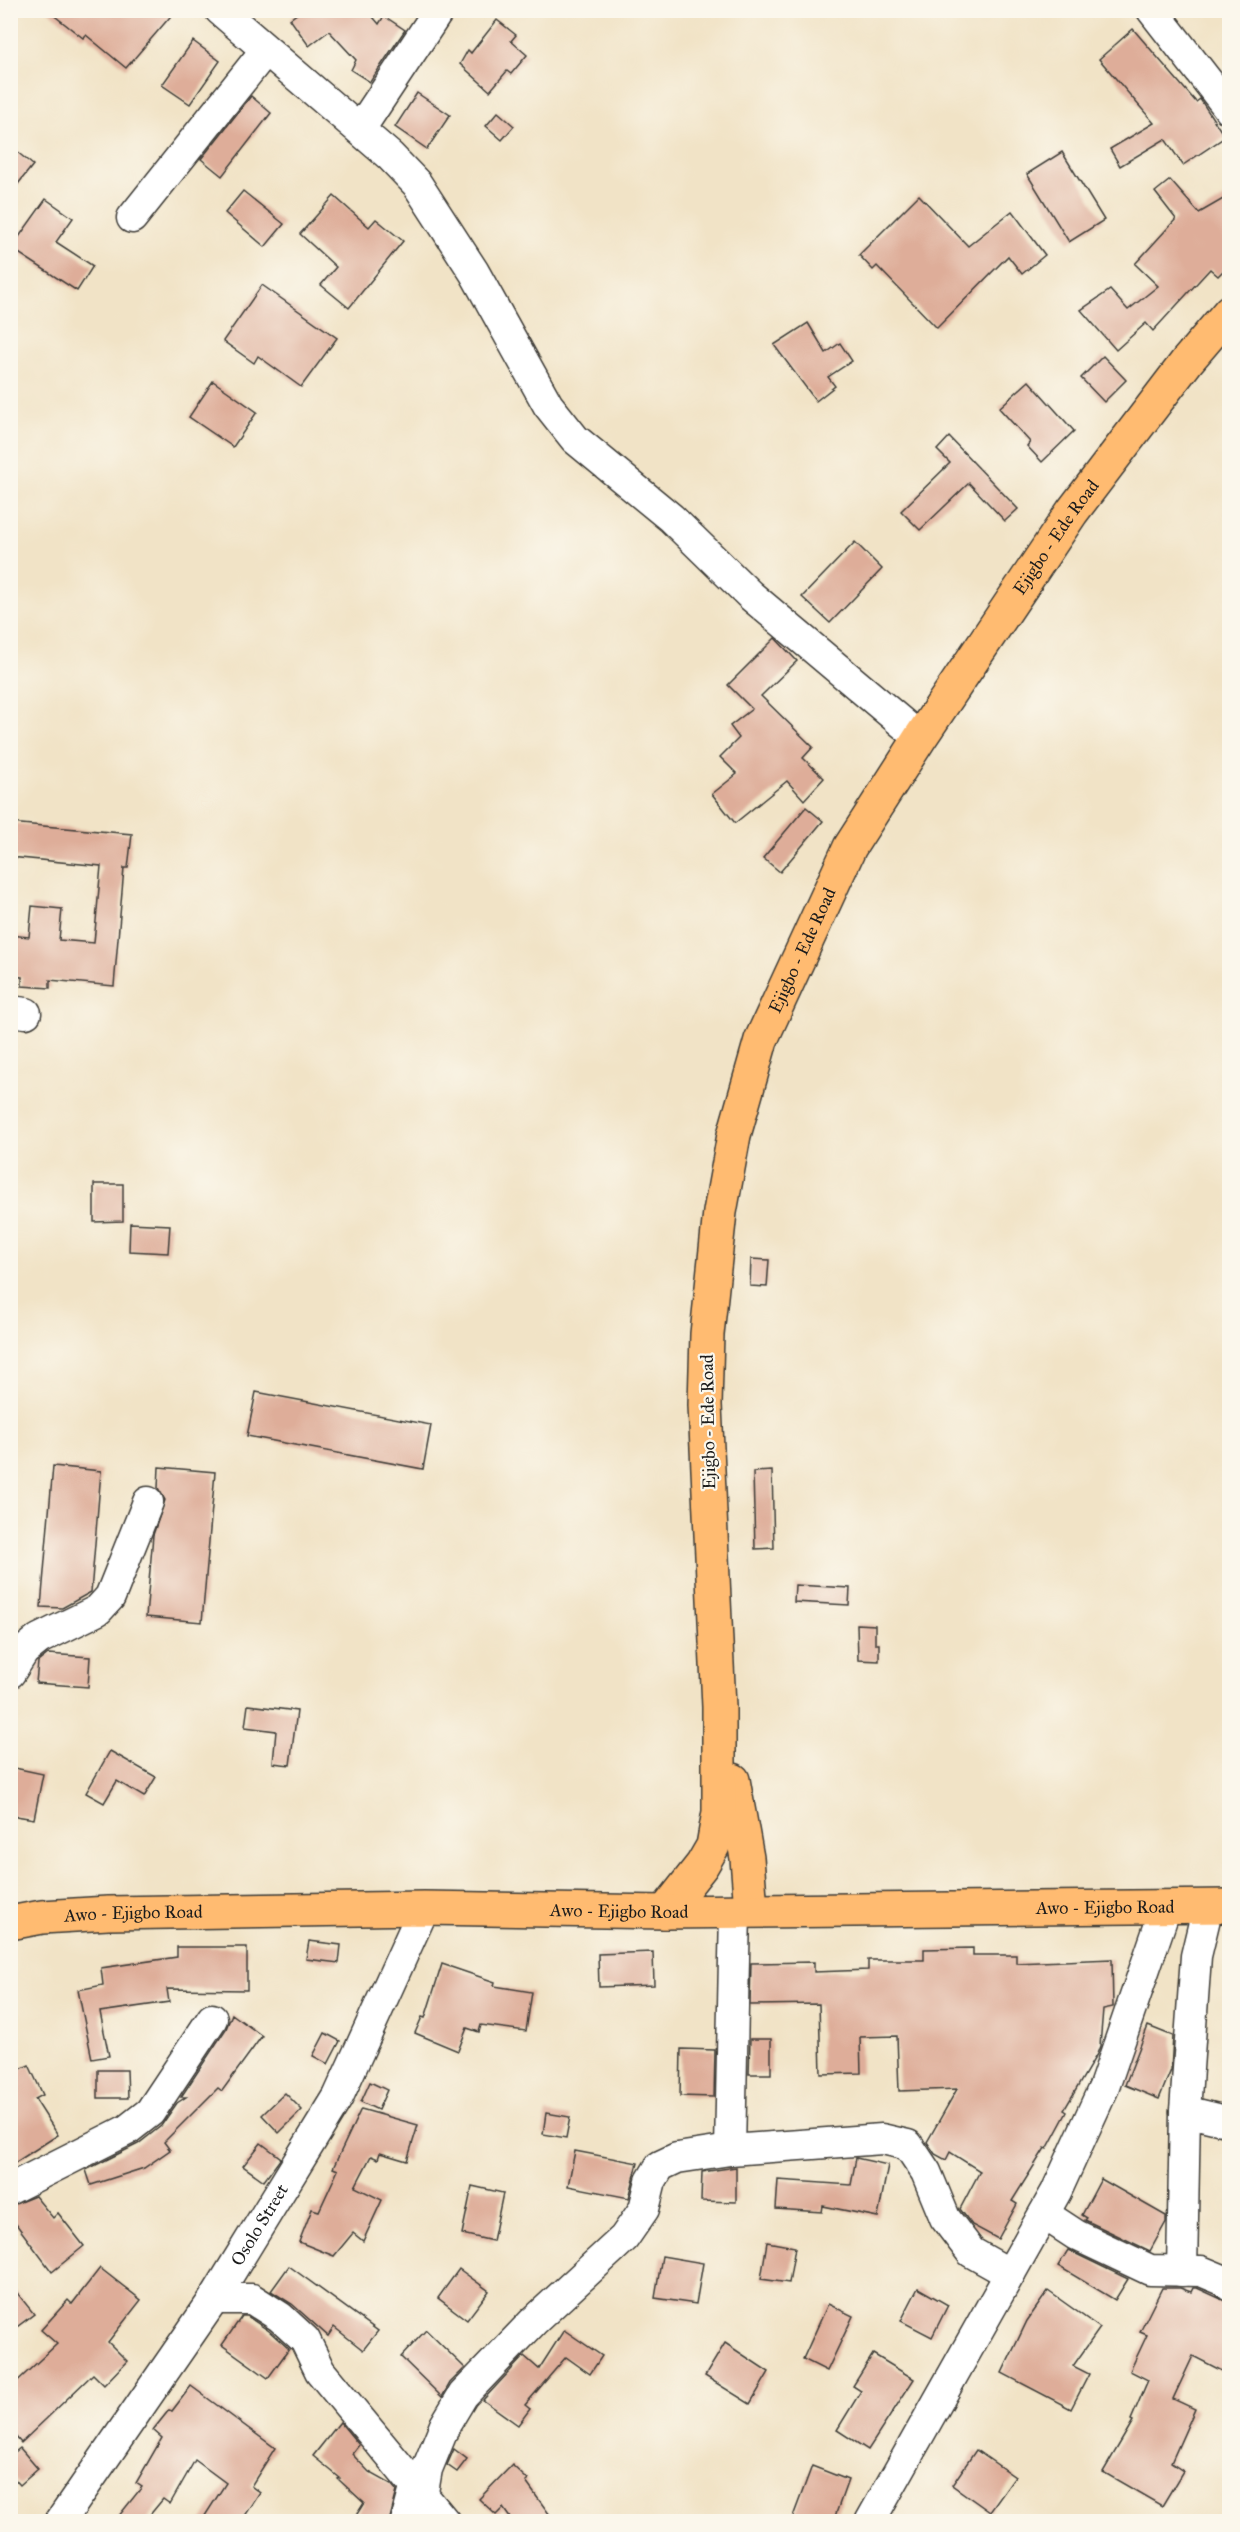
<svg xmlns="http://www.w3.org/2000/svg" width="1240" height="2532" font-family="'IM FELL Great Primer',serif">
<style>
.building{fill:#dead99}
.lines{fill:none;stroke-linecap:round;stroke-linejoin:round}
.minor-casing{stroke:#3c3a36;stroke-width:33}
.major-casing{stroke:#3c3a36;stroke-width:36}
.minor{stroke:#fff;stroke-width:30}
.major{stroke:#ffbb71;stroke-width:33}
.labels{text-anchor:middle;stroke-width:4.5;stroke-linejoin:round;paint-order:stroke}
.street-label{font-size:18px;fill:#1c1c1c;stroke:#fbf7ec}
</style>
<rect width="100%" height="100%" fill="#fbf7ec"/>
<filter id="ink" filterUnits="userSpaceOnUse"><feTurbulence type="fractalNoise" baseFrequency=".0167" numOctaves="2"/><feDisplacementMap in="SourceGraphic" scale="12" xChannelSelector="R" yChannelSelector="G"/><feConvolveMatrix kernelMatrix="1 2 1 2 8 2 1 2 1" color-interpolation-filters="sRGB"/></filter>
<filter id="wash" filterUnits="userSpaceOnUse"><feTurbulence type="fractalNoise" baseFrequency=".008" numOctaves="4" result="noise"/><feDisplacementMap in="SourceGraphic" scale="24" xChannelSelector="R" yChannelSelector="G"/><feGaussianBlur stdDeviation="1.35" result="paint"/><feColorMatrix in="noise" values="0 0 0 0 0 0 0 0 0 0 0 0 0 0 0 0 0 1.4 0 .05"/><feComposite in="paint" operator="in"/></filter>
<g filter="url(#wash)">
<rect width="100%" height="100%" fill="#f1e3c6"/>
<g id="blocks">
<g class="building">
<polygon points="47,10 176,10 126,68 86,35 83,38"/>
<polygon points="302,10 367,10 379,24 384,16 405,30 370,82 351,70 356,60 329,31 309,46 290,19"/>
<polygon points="497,20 516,35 511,41 527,55 511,74 507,71 490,91 460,64 468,50 471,53"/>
<polygon points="1133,29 1196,102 1200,99 1225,137 1183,165 1165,139 1120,166 1110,149 1154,123 1099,59"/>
<polygon points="193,41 220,61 190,104 162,85"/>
<polygon points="417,93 450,115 427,149 395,127"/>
<polygon points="251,96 271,113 222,176 201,159"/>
<polygon points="498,112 514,126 502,140 486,126"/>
<polygon points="10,146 33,165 10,194"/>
<polygon points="1062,152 1104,220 1069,242 1027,174"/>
<polygon points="1170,180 1199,213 1230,195 1230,264 1218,276 1210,269 1153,331 1146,323 1116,350 1081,310 1110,290 1128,310 1158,286 1135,264 1176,219 1155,192"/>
<polygon points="243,191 284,224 265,247 225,213"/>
<polygon points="919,195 968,246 1012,211 1045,255 1022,274 1008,256 937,328 877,266 873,270 859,255"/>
<polygon points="334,196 369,227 376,219 403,241 349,308 321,285 336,267 300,234"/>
<polygon points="46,199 73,218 56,242 93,266 77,291 11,248"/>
<polygon points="262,285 337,338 301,387 258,356 254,363 223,341"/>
<polygon points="808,323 826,353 840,343 852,361 828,377 835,386 816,401 774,345"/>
<polygon points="1103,356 1126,380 1104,402 1081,378"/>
<polygon points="213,381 257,412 233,447 189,417"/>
<polygon points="1029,381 1074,431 1042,462 1027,446 1030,442 999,408"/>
<polygon points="949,437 1018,509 1005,521 969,483 920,530 901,511 950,463 937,450"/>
<polygon points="855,542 882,569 830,623 802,597"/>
<polygon points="775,638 797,661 761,696 813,747 803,758 824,778 804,800 787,781 735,823 712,794 737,774 720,757 739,738 730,726 752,709 728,685"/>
<polygon points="806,807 823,821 780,872 763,858"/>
<polygon points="10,823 132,834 128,868 124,868 114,986 50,980 50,988 22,986 22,977 10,976 10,935 29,937 32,906 62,909 59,940 94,943 101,866 10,857"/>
<polygon points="94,1184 123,1184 123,1221 94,1222"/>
<polygon points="130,1223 170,1225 168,1253 129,1251"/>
<polygon points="751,1259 769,1260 767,1287 750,1286"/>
<polygon points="256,1392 431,1425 423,1469 247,1436"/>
<polygon points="53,1466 101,1471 91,1592 62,1608 41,1607"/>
<polygon points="159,1467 215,1472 202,1622 146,1617 153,1535 165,1500 158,1488"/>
<polygon points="772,1471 774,1548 755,1549 753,1472"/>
<polygon points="795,1585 850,1588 849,1605 794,1602"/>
<polygon points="857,1624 875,1625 875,1644 879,1644 879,1661 858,1660"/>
<polygon points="48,1654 90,1657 88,1687 36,1683 38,1662"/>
<polygon points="248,1705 297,1711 290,1765 273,1763 276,1731 245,1727"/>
<polygon points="110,1751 156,1777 144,1797 117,1781 104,1803 86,1793"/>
<polygon points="10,1767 43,1774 34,1819 10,1815"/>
<polygon points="309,1941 341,1945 339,1963 306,1959"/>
<polygon points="177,1947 247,1947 247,1990 167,1989 169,2002 100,2012 109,2056 92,2059 78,1990 103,1985 101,1968 177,1957"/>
<polygon points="973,1948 973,1955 1016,1955 1016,1963 1112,1959 1113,2007 1103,2009 1100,2046 1097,2054 1064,2110 1067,2112 1047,2149 1045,2148 1012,2201 1017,2204 998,2239 972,2225 960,2209 980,2171 950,2152 946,2160 935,2154 927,2142 957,2089 899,2091 897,2036 860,2037 861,2073 821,2074 819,2004 750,2005 751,1963 814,1962 814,1972 868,1970 868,1960 924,1960 924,1949"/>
<polygon points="653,1952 654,1985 599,1987 598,1954"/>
<polygon points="442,1964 495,1982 494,1986 532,1992 526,2031 481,2025 479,2032 467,2028 458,2051 415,2033 422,2017 425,2018"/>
<polygon points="232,2014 262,2036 222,2091 218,2088 164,2142 170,2150 144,2168 91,2185 86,2170 138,2144 161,2126 177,2103 186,2097 181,2097 226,2029"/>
<polygon points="1148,2026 1173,2036 1171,2070 1159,2099 1125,2085"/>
<polygon points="325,2033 340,2041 328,2064 313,2056"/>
<polygon points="750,2039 771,2039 771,2074 749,2074"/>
<polygon points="681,2049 715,2050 714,2097 680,2096"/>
<polygon points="29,2065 43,2095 35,2099 58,2135 10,2166 10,2074"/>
<polygon points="98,2070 127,2070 128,2098 98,2098"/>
<polygon points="370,2082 387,2090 378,2110 361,2102"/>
<polygon points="285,2093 302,2110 279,2133 262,2115"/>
<polygon points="361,2109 418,2125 407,2161 380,2153 378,2159 371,2156 355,2187 382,2200 363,2241 353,2233 334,2256 299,2242 312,2209 319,2211 338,2170 333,2168"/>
<polygon points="546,2113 570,2117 566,2138 543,2134"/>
<polygon points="261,2143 281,2158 264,2181 243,2166"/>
<polygon points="575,2151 638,2163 629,2198 568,2186"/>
<polygon points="856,2158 888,2165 878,2217 823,2206 822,2212 776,2209 778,2180 851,2185"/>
<polygon points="736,2167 736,2202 701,2201 702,2172"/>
<polygon points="1101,2179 1166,2216 1166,2222 1150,2251 1085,2220 1087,2218 1082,2215"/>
<polygon points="472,2186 503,2193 493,2241 462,2234"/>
<polygon points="35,2196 53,2218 58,2213 84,2246 52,2272 10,2216 10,2206"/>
<polygon points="767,2242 795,2247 789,2283 761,2279"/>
<polygon points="1068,2250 1128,2279 1115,2300 1058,2266"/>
<polygon points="662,2256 703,2263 696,2304 655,2298"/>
<polygon points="289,2266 378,2331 363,2350 334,2327 328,2336 292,2304 271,2291"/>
<polygon points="100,2268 141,2300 108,2342 127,2361 104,2385 93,2374 21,2443 10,2430 10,2388 57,2344 41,2330 68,2300 72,2304"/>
<polygon points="459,2269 489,2291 467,2320 438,2298"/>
<polygon points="10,2284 34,2314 10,2332"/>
<polygon points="918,2288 948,2305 932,2337 901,2321"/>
<polygon points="1162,2288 1180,2288 1191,2292 1193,2288 1197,2288 1230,2303 1230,2375 1193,2356 1173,2399 1195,2409 1171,2463 1183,2471 1162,2506 1103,2472 1133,2421 1131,2420 1148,2380 1130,2371 1147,2335 1140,2332"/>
<polygon points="1048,2291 1100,2328 1073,2366 1089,2374 1071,2409 1002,2373 1027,2321"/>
<polygon points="828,2304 853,2316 827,2371 803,2359"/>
<polygon points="242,2316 247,2316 269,2331 289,2349 268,2378 222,2345"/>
<polygon points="426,2330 465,2368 450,2383 442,2397 401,2357"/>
<polygon points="564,2330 602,2356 590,2374 566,2357 525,2405 530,2409 518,2425 483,2400 524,2356 539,2369"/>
<polygon points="725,2343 769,2372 750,2404 705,2376"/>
<polygon points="873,2354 914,2379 868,2450 837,2430 861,2391 853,2386"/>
<polygon points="191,2386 275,2448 251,2486 260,2493 241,2522 201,2522 226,2483 195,2460 170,2504 163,2499 144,2522 114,2522 142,2487 136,2483 162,2438 153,2430 169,2410 172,2411"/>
<polygon points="340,2422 359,2445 352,2454 369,2472 391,2484 397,2491 389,2522 352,2522 364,2503 338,2479 340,2478 313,2456"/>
<polygon points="20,2448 38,2469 20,2485 10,2474 10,2456"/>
<polygon points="454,2449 467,2459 457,2472 447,2465"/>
<polygon points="976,2450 1015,2477 990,2512 952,2485"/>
<polygon points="512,2465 528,2480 526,2482 555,2522 513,2522 503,2508 496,2515 479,2499"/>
<polygon points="812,2466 848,2480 833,2522 791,2522"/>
</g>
</g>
</g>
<g filter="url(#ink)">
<use href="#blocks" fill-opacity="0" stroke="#3c3a36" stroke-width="1.5"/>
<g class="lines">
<defs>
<g id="minor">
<polyline points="220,10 390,156 417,184 474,272 548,405 575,439 671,518 750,595 920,738"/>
<polyline points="1152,10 1230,110"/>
<polyline points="360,129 439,10"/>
<polyline points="132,218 265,51"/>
<polyline points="10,1011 26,1013"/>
<polyline points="10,1673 24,1651 39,1639 98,1610 110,1597 148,1502"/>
<polyline points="1185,2111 1230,2122"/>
<polyline points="730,2150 735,1911"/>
<polyline points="10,2189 127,2130 150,2112 212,2019"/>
<polyline points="1044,2214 1076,2235 1150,2270 1201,2271 1225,2281 1230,2286"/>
<polyline points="1182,2271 1185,2111 1196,1956 1208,1906"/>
<polyline points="214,2299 252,2299 280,2317 305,2340 320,2371 445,2522"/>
<polyline points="423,2492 427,2469 445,2425 463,2395 533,2322 624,2238 644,2209 651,2181 660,2166 677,2158 730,2150 882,2139 908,2145 926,2172 945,2218 971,2252 1010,2274"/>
<path id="s1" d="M 60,2522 L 214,2299 L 338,2097 L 424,1908"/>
<polyline points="406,2522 416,2485"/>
<polyline points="870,2522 1056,2192 1104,2087 1166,1907"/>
</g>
<g id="major">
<polyline points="733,1780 747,1858 751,1910"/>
<path id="s2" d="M 665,1912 L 702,1865 L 713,1846 L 719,1812 L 719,1707 L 705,1405 L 707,1334 L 720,1212 L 734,1135 L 761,1040 L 850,847 L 920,738 L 1072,512 L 1188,360 L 1230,311"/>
<path id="s3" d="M 10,1923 L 42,1917 L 108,1913 L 424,1908 L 665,1912 L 1230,1906"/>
</g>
</defs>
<use href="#minor" class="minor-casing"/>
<use href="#major" class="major-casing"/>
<use href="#minor" class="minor"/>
<use href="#major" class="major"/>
</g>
</g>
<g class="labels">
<g class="street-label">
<text dy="6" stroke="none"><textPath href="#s2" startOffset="1479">Ejigbo - Ede Road</textPath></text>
<text dy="6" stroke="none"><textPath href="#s2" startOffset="993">Ejigbo - Ede Road</textPath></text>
<text transform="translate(708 1422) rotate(-91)" y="6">Ejigbo - Ede Road</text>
<text dy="6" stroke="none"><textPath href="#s3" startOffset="1096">Awo - Ejigbo Road</textPath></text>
<text dy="6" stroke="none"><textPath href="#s3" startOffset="610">Awo - Ejigbo Road</textPath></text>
<text dy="6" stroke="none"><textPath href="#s3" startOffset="124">Awo - Ejigbo Road</textPath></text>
<text dy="6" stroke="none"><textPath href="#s1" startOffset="358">Osolo Street</textPath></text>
</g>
</g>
<rect width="1240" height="2532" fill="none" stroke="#fbf7ec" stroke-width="36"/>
</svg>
